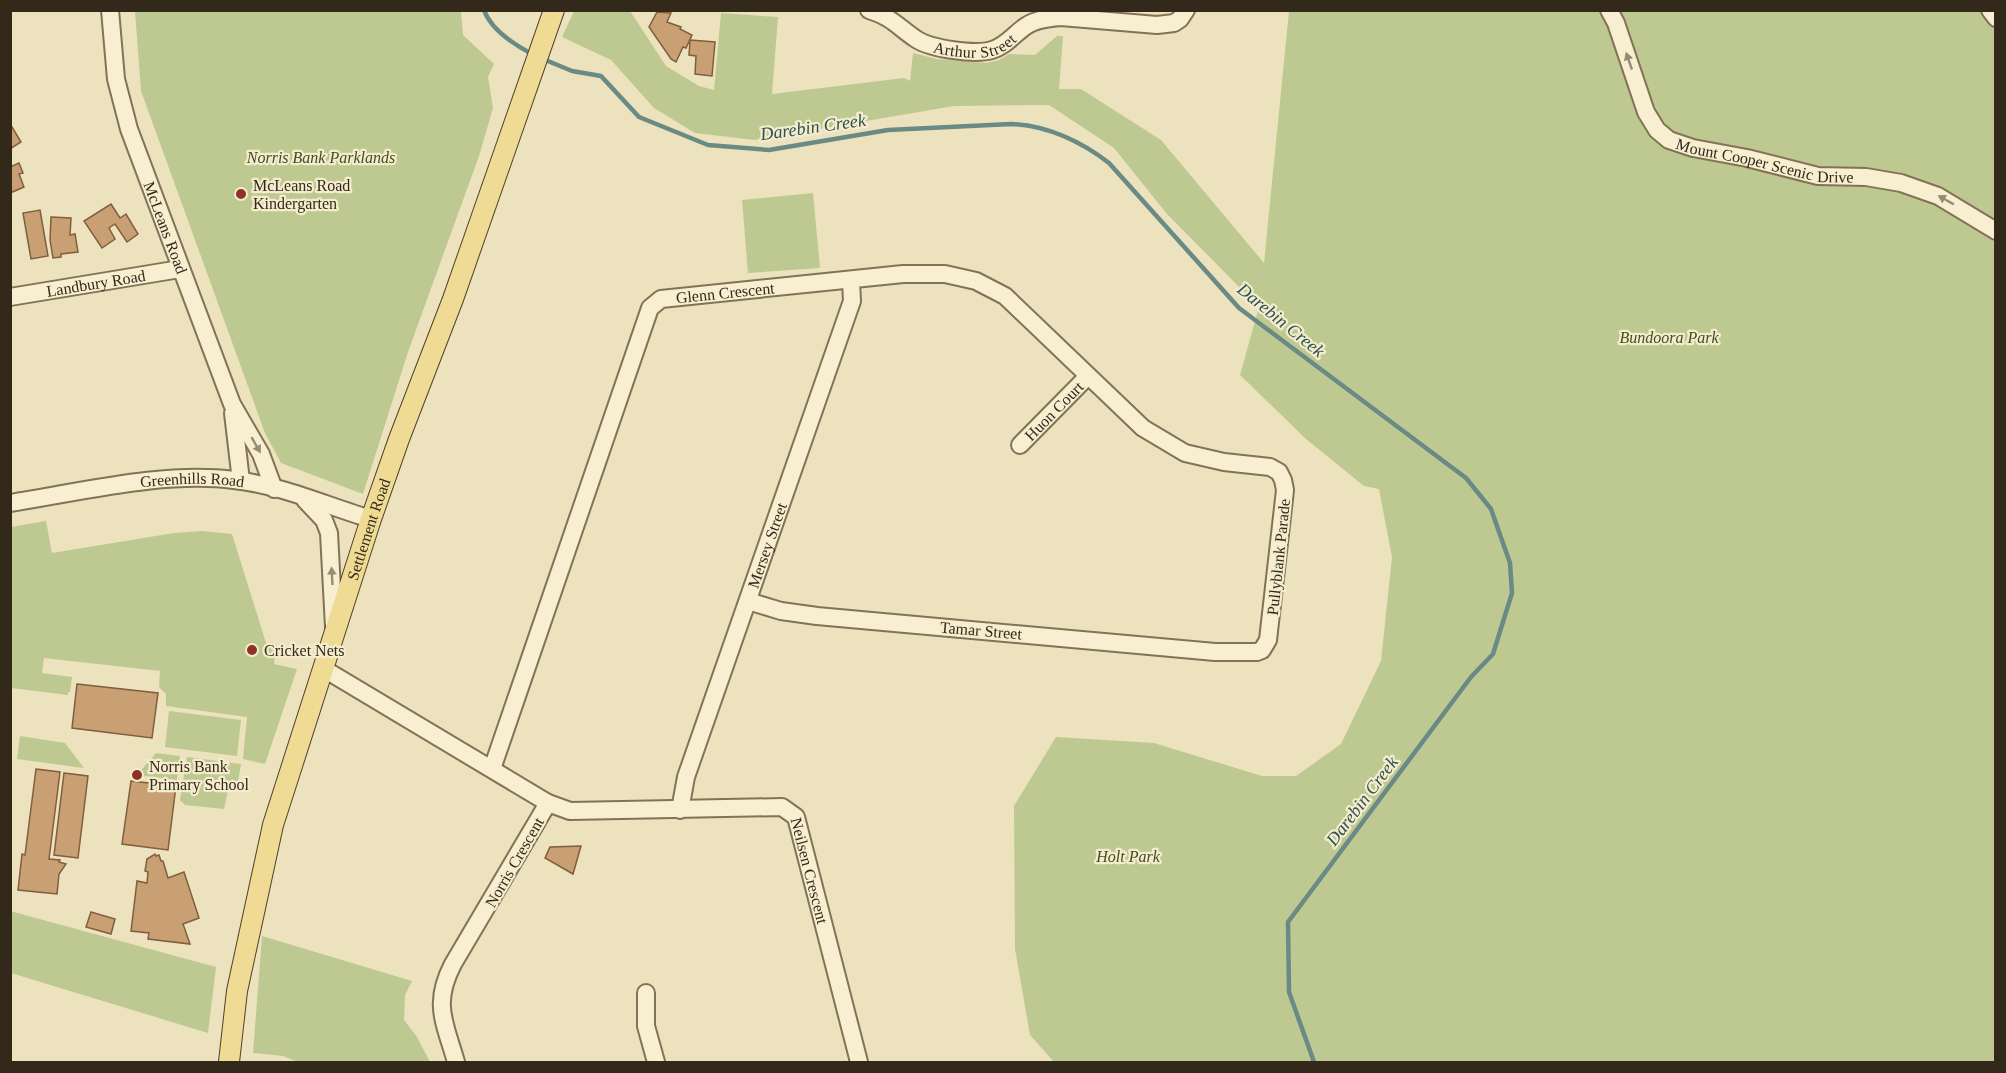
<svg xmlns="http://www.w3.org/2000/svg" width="2006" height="1073" font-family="'Times New Roman',serif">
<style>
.green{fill:#bec992}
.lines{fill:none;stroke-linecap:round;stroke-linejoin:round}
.stream{stroke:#698a85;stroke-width:4.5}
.building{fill:#c99f74;stroke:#815e3e;stroke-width:1.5}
.minor-casing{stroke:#837257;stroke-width:20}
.major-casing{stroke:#50402c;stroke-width:22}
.minor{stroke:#f7efd0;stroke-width:16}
.major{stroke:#efdb94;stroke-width:20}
.oneway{fill:#958c76}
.poi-dot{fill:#903129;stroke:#f4eccc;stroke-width:2}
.labels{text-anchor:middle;stroke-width:4.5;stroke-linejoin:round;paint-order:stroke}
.street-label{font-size:16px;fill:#33291b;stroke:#f4eccc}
.park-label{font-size:16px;font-style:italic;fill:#404e22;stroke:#f4eccc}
.poi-label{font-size:16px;fill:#33291b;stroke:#f4eccc;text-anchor:start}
.water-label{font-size:18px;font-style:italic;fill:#2b5152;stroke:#f4eccc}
</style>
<rect width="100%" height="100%" fill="#ece2bd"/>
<g class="green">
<polygon points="135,11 461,11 463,35 494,64 488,77 493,108 479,156 408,352 363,494 281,463 265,433 141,91"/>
<polygon points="574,11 630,11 666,66 699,86 714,90 721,13 778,17 772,94 904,78 910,81 913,53 937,59 986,63 999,60 1009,54 1035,55 1057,36 1063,36 1059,89 1081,89 1161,140 1264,263 1289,11 1995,11 1995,1062 1054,1062 1030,1035 1015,949 1014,806 1056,737 1154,743 1262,776 1296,776 1341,744 1381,661 1392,557 1379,489 1364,486 1306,439 1240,375 1259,307 1167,214 1114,148 1049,105 954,106 754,140 695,133 654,108 611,60 562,37"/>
<polygon points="813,193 820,268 748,273 742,200"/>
<polygon points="46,521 52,553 174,533 201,531 232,534 266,643 277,645 274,664 297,669 265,764 243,759 247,717 166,706 166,694 159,687 160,671 44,658 42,673 72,677 70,692 68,692 68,695 11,688 11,527"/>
<polygon points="169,711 241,720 237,756 165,747"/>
<polygon points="20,736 65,743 84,768 17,759"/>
<polygon points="156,753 180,756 177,780 137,775"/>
<polygon points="187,757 241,764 237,787 229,786 224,809 185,805 180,800"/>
<polygon points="10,911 216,967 208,1033 11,973"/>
<polygon points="262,936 412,981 405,995 404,1020 417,1037 430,1062 298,1062 283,1056 253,1053"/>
</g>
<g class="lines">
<g class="stream">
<path d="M 484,10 C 491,30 515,45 532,54"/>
<path d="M 543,59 L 572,71 L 601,76 L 639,117 L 708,145 L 769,150 L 888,130 L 1011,124 C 1047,125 1082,142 1109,163 L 1239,308 L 1466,478 L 1491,509 L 1510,563 L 1512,593 L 1493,654 L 1471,677 L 1288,922 L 1289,992 L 1314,1062"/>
</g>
</g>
<g class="building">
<polygon points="657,12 671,13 667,22 681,27 680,29 692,35 686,48 683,47 676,62 671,59 649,27"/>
<polygon points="690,40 715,42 712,76 695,74 696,56 689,55"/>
<polygon points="12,127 21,142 10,149 10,129"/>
<polygon points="19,163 23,173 19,174 24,187 10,193 10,167"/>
<polygon points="111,204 120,218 126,214 138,234 127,242 115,224 109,228 115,239 102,248 84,221"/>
<polygon points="40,210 48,256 31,259 23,213"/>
<polygon points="51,217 71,218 70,235 75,234 78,252 61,254 61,257 53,258 50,240"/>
<polygon points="77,684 158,693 152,738 72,728"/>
<polygon points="36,769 60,772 49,859 60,860 59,862 66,864 59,874 57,894 18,890 22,854 25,855"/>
<polygon points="64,773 88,776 78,858 54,855"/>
<polygon points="131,781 176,786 168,850 122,844"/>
<polygon points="581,846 573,874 545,858 550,847"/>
<polygon points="155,854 156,856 159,855 161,861 163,861 168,878 184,872 199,918 183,924 190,944 148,939 149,933 131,931 137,881 147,883 148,872 145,871 147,859"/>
<polygon points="91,912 115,919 111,934 86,927"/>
</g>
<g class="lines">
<defs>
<g id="minor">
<path id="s1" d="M 110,10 L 116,79 L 129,129 L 232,404 L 261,454 L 274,489"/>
<path id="s2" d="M 869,10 C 892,17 898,27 916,39 C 931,49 975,55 992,50 C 1006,46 1015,33 1026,26 C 1036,19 1050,18 1061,17 L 1157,25 L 1174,23 L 1180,19 L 1186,10"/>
<path id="s3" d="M 1609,10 L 1616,23 L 1646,112 L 1657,130 L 1669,140 L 1693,148 L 1747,158 L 1818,176 L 1866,177 L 1901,183 L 1938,196 L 1996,231"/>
<polyline points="1990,10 1996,18"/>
<path id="s4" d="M 10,297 L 180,269"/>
<polyline points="233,413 241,481"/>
<path id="s5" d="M 1020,445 L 1088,376"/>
<polyline points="305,500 324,520 329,533 334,627"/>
<path id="s6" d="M 10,503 C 81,492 164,471 234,480 C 281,485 327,506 371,519"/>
<path d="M 324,669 L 548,803 L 453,964 C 432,1004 445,1023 456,1062"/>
<path id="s7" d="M 492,769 L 650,308 L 661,299 L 903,274 L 945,274 L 976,281 L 1005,296 L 1143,428 L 1185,453 L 1224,462 L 1270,467 L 1279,472 L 1283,480 L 1285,490 L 1268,640 L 1262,650 L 1257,652 L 1215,652 L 817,616 L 781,611 L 748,601"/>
<path id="s8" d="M 548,803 L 570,811 L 782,807 L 796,817 L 859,1062"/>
<path id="s9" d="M 680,810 L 686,777 L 852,301 L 851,281"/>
<polyline points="646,993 646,1026 656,1062"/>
</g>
<g id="major">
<path id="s10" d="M 229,1062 L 237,991 L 273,825 L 371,519 L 399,439 L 453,299 L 554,10"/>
</g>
</defs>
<use href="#minor" class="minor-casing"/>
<use href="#major" class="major-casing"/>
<use href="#minor" class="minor"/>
<use href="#major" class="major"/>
</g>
<defs><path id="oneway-solid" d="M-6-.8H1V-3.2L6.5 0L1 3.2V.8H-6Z" transform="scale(1.5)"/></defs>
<g class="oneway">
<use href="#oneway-solid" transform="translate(1629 61) rotate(-109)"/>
<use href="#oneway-solid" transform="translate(1946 200) rotate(-151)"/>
<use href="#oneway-solid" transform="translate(256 445) rotate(60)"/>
<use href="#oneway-solid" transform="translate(332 576) rotate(-93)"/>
</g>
<g class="poi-dot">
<circle cx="241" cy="194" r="6"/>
<circle cx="252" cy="650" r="6"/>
<circle cx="137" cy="775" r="6"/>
</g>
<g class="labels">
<g class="street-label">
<text dy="6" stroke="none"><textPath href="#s2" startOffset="117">Arthur Street</textPath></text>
<text dy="6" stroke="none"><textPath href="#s3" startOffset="244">Mount Cooper Scenic Drive</textPath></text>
<text dy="6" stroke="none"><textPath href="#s1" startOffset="226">McLeans Road</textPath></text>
<text dy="6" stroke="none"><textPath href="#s4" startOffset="87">Landbury Road</textPath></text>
<text dy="6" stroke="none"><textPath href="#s7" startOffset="566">Glenn Crescent</textPath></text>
<text dy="6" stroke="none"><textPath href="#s5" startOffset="48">Huon Court</textPath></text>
<text dy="6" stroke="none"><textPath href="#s6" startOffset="184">Greenhills Road</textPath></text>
<text dy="6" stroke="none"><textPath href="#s10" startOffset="552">Settlement Road</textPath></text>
<text dy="6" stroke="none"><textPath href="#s9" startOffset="279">Mersey Street</textPath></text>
<text transform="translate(1278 557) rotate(-84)" y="6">Pullyblank Parade</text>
<text transform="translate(981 630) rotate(5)" y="6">Tamar Street</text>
<text transform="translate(514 862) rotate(-60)" y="6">Norris Crescent</text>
<text dy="6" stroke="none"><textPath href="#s8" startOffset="308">Neilsen Crescent</textPath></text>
</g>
<g class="park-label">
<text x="321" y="163">Norris Bank Parklands</text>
<text x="1669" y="343">Bundoora Park</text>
<text x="1128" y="862">Holt Park</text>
</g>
<g class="poi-label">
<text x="253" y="191">McLeans Road<tspan x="253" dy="18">Kindergarten</tspan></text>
<text x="264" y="656">Cricket Nets</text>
<text x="149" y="772">Norris Bank<tspan x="149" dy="18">Primary School</tspan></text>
</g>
<g class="water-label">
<text transform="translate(813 127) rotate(-8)" y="6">Darebin Creek</text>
<text transform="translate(1281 320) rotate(39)" y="6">Darebin Creek</text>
<text transform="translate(1362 801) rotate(-53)" y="6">Darebin Creek</text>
</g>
</g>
<rect width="2006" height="1073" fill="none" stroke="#33291b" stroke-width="24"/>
</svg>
